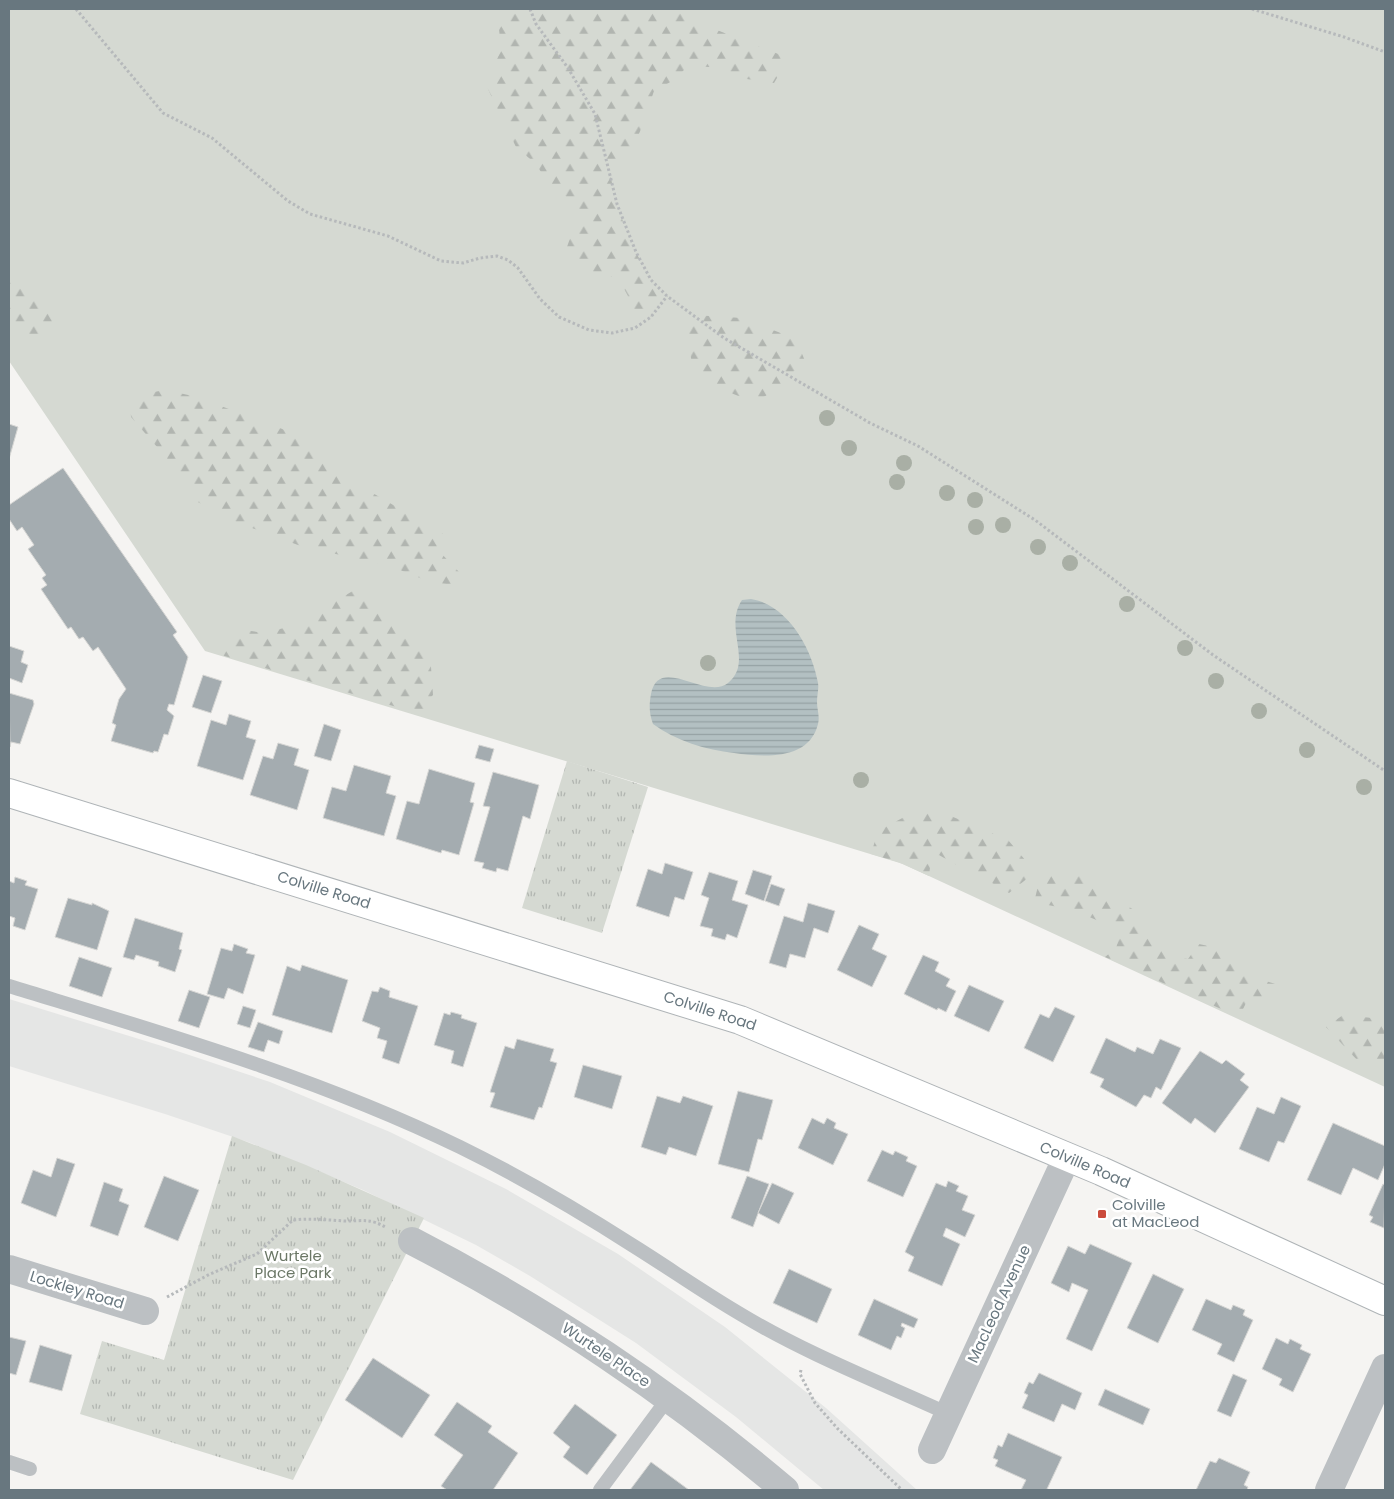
<svg xmlns="http://www.w3.org/2000/svg" width="1394" height="1499" font-family="Poppins,sans-serif">
<style>
.built{fill:#e5e6e5}
.green{fill:#d5d9d2}
.forest{fill:url(#forest-firs)}
.park{fill:url(#park-tufts)}
.water{fill:url(#water-rules)}
.building{fill:#a4acb0;stroke:#d6d6d4}
.lines{fill:none;stroke-linecap:round;stroke-linejoin:round}
.secondary-casing{stroke:#afb4b7;stroke-width:30}
.path{stroke:#b6b9bb;stroke-width:3;stroke-dasharray:2.5 2.5;stroke-linecap:butt}
.lane{stroke:#bcc0c3;stroke-width:14}
.street{stroke:#bcc0c3;stroke-width:28}
.secondary{stroke:#fff;stroke-width:28}
.tree{fill:#a9afa5}
.poi-dot{fill:#cb4b3c;stroke:#fff;stroke-width:2}
.labels{text-anchor:middle;stroke-width:5;stroke-linejoin:round;paint-order:stroke}
.street-label{font-size:15px;fill:#68777f;stroke:#fff}
.poi-label{font-size:15px;fill:#68777f;stroke:#fff;text-anchor:start}
.park-label{font-size:15px;fill:#6b7766;stroke:#fff}
</style>
<defs>
<pattern id="forest-firs" width="22" height="20" patternUnits="userSpaceOnUse" patternTransform="scale(1.25)"><rect width="22" height="20" fill="#d5d9d2"/><path d="M5 1l3.5 6h-7zM16 11l3.5 6h-7z" fill="#b1b5b0"/></pattern>
<pattern id="park-tufts" width="24" height="20" patternUnits="userSpaceOnUse" patternTransform="scale(1.25)"><rect width="24" height="20" fill="#d5d9d2"/><path d="M3 7l-1-3M5 7V3M7 7l1-3M15 17l-1-3M17 17v-4M19 17l1-3" fill="none" stroke="#b1b5b0"/></pattern>
<pattern id="water-rules" width="6" height="5" patternUnits="userSpaceOnUse" patternTransform="scale(1.25)"><rect width="6" height="5" fill="#b3c0c2"/><path d="M0 2.5h6" fill="none" stroke="#95a1a3"/></pattern>
</defs>
<rect width="100%" height="100%" fill="#f5f4f2"/>
<polygon class="built" points="9,999 165,1047 270,1082 390,1132 506,1189 618,1254 725,1327 826,1408 917,1490 824,1490 736,1417 636,1343 530,1276 476,1245 363,1190 248,1142 165,1114 9,1066"/>
<polygon class="green" points="9,9 1385,9 1385,1087 903,864 205,651 9,361"/>
<g class="forest">
<path d="M 497,9 L 681,9 L 702,24 L 732,36 L 750,40 L 755,45 L 781,55 L 780,73 L 774,83 L 733,77 L 710,67 L 688,66 L 674,80 L 654,91 C 645,116 641,139 623,159 L 607,159 C 616,207 631,260 667,296 L 651,317 L 625,308 L 628,296 L 617,276 L 598,278 L 575,268 L 567,247 L 576,220 L 573,201 L 551,188 L 536,164 L 516,147 L 485,83 L 490,77 L 501,49 Z"/>
<polygon points="9,270 24,284 55,306 54,330 41,341 24,335 9,319"/>
<polygon points="693,315 742,318 796,339 805,361 771,393 754,402 718,388 692,366 688,334"/>
<polygon points="166,390 197,397 285,430 340,474 443,534 438,550 459,572 463,586 430,582 395,568 298,545 233,521 194,500 184,478 131,417 130,404 141,394"/>
<polygon points="356,589 376,602 396,629 416,642 431,667 433,695 427,701 427,716 218,654 228,638 245,630 264,633 296,625"/>
<path d="M 934,809 L 1008,840 L 1026,861 L 1029,877 L 1009,893 C 986,878 962,869 939,855 L 931,859 L 929,876 L 898,862 L 871,854 L 878,831 L 908,815 Z"/>
<path d="M 1058,872 L 1079,874 L 1140,914 L 1143,935 L 1171,957 L 1188,959 L 1199,944 L 1222,949 L 1257,978 L 1278,985 L 1280,998 L 1246,1003 L 1239,1017 L 1105,957 L 1116,948 L 1121,932 C 1093,917 1065,906 1034,903 L 1039,881 Z"/>
<polygon points="1343,1015 1382,1019 1385,1024 1385,1063 1359,1062 1326,1027"/>
</g>
<g class="park">
<polygon points="567,761 648,787 602,933 522,908"/>
<polygon points="232,1136 306,1165 424,1218 293,1480 80,1414 102,1341 164,1360"/>
</g>
<path class="water" d="M 751,599 C 788,605 812,649 818,683 C 819,689 817,695 817,702 C 817,710 820,716 818,724 C 809,761 763,757 734,753 C 706,750 676,741 653,724 C 649,713 649,705 651,694 C 659,654 706,701 728,683 C 754,662 723,628 742,600 Z"/>
<g class="building">
<polygon points="9,424 18,427 9,459"/>
<polygon points="63,468 177,632 173,635 188,657 174,705 169,704 167,710 174,716 168,735 164,734 158,752 154,751 153,753 111,741 116,725 112,723 119,699 126,689 98,647 93,651 83,637 79,639 71,627 68,629 41,589 47,585 42,578 46,575 28,549 34,545 22,527 17,531 9,519 9,505"/>
<polygon points="9,646 24,651 21,662 28,665 22,683 9,678"/>
<polygon points="203,675 222,681 211,713 192,707"/>
<polygon points="9,693 33,700 34,704 20,744 11,742 10,747"/>
<polygon points="229,714 251,721 246,737 256,740 243,780 197,766 211,720 226,725"/>
<polygon points="324,724 341,730 331,761 314,756"/>
<polygon points="278,743 299,749 294,765 309,770 297,810 250,795 263,756 273,759"/>
<polygon points="479,745 494,749 490,762 475,758"/>
<polygon points="354,765 391,776 386,793 396,796 384,836 323,818 332,787 346,791"/>
<polygon points="429,769 475,783 470,802 474,803 459,855 442,850 441,853 396,839 407,801 419,804"/>
<polygon points="493,772 539,785 530,819 523,816 508,871 497,868 496,872 482,868 484,863 474,861 490,807 483,806"/>
<polygon points="665,863 693,872 684,900 675,897 669,917 636,906 648,869 662,874"/>
<polygon points="753,870 772,876 764,901 745,894"/>
<polygon points="709,872 738,881 732,900 748,905 737,938 727,934 725,940 711,936 713,929 700,926 709,898 701,895"/>
<polygon points="15,877 27,881 25,885 38,889 25,930 13,926 15,918 9,916 9,881 14,883"/>
<polygon points="771,884 785,889 779,906 765,901"/>
<polygon points="68,898 92,905 92,903 109,911 97,950 55,937"/>
<polygon points="808,903 835,911 828,933 814,928 805,958 790,954 786,968 769,963 784,916 803,922"/>
<polygon points="135,918 183,933 179,949 182,950 175,972 158,966 159,962 136,955 134,960 123,957"/>
<polygon points="859,925 879,934 872,949 887,956 872,987 837,970"/>
<polygon points="234,944 248,949 246,953 255,955 243,994 228,988 224,999 207,994 221,948 232,951"/>
<polygon points="923,955 939,962 935,971 950,979 946,986 956,991 946,1012 938,1008 937,1010 904,994"/>
<polygon points="79,957 112,968 102,997 69,986"/>
<polygon points="302,965 348,980 332,1033 272,1015 287,966 300,971"/>
<polygon points="969,985 1004,1001 989,1032 954,1016"/>
<polygon points="380,987 390,991 389,997 418,1006 399,1064 382,1058 387,1041 377,1038 380,1028 362,1021 372,991 378,992"/>
<polygon points="189,990 210,997 199,1028 178,1021"/>
<polygon points="243,1006 256,1010 250,1028 237,1024"/>
<polygon points="1055,1007 1075,1016 1053,1062 1024,1048 1040,1014 1049,1018"/>
<polygon points="451,1012 462,1015 461,1018 477,1023 463,1067 451,1063 454,1051 434,1045 444,1013 450,1015"/>
<polygon points="258,1022 283,1031 279,1044 268,1040 264,1052 248,1047"/>
<polygon points="1106,1038 1135,1052 1137,1047 1153,1054 1160,1039 1181,1048 1161,1090 1156,1087 1151,1098 1144,1095 1136,1107 1100,1087 1104,1079 1090,1073"/>
<polygon points="517,1039 554,1049 550,1061 557,1063 542,1108 539,1107 534,1120 490,1107 495,1093 490,1092 505,1046 514,1049"/>
<polygon points="1200,1051 1222,1064 1226,1060 1245,1074 1240,1080 1249,1087 1215,1133 1195,1118 1191,1124 1162,1103"/>
<polygon points="583,1065 622,1076 612,1109 574,1097"/>
<polygon points="738,1091 773,1100 762,1140 758,1139 749,1172 718,1164"/>
<polygon points="657,1096 680,1103 683,1096 713,1106 696,1156 669,1147 666,1155 641,1147"/>
<polygon points="1281,1097 1301,1106 1284,1143 1278,1141 1269,1162 1239,1149 1257,1107 1274,1114"/>
<polygon points="812,1118 824,1124 827,1118 836,1123 834,1128 848,1134 833,1165 798,1148"/>
<polygon points="1333,1123 1385,1146 1385,1164 1378,1180 1353,1168 1341,1195 1307,1180"/>
<polygon points="882,1150 893,1155 895,1151 908,1157 906,1161 917,1166 903,1197 867,1181"/>
<polygon points="57,1158 75,1164 56,1217 21,1203 33,1170 51,1177"/>
<polygon points="164,1176 199,1190 178,1241 144,1227"/>
<polygon points="747,1176 769,1184 753,1227 731,1218"/>
<polygon points="948,1181 959,1186 956,1191 968,1196 962,1210 975,1215 965,1237 946,1228 943,1236 960,1244 942,1286 908,1271 914,1257 905,1252 936,1183 946,1187"/>
<polygon points="104,1182 123,1189 119,1201 129,1205 118,1236 90,1226"/>
<polygon points="772,1183 794,1193 779,1224 758,1213"/>
<polygon points="1383,1184 1385,1185 1384,1228 1370,1222 1373,1217 1369,1215"/>
<polygon points="1090,1244 1132,1263 1092,1351 1066,1339 1088,1290 1072,1283 1069,1292 1051,1283 1068,1246 1085,1254"/>
<polygon points="789,1269 832,1289 817,1323 773,1303"/>
<polygon points="1153,1274 1184,1289 1158,1343 1127,1328"/>
<polygon points="874,1299 918,1319 914,1328 902,1323 901,1326 905,1328 901,1338 897,1336 891,1350 858,1335"/>
<polygon points="1206,1299 1231,1310 1233,1305 1245,1310 1243,1315 1253,1320 1234,1362 1217,1354 1222,1344 1192,1330"/>
<polygon points="9,1337 26,1341 16,1375 9,1373"/>
<polygon points="1276,1338 1288,1344 1290,1339 1302,1345 1300,1349 1311,1354 1293,1392 1279,1385 1282,1379 1262,1369"/>
<polygon points="40,1345 72,1355 62,1391 29,1382"/>
<polygon points="373,1358 430,1395 402,1438 345,1400"/>
<polygon points="1039,1373 1082,1393 1075,1410 1062,1404 1054,1422 1022,1408 1028,1395 1024,1393 1029,1382 1033,1384"/>
<polygon points="1233,1374 1247,1380 1231,1417 1217,1411"/>
<polygon points="1105,1389 1150,1409 1143,1425 1098,1405"/>
<polygon points="457,1402 492,1426 488,1432 518,1453 493,1490 447,1490 441,1486 463,1455 434,1435"/>
<polygon points="575,1404 617,1435 587,1475 563,1457 570,1447 553,1433"/>
<polygon points="1008,1433 1062,1457 1047,1489 1051,1490 1021,1490 1026,1480 995,1466 998,1460 993,1458 998,1445 1002,1447"/>
<polygon points="1219,1458 1250,1472 1244,1485 1248,1487 1247,1490 1196,1490 1210,1461 1216,1463"/>
<polygon points="651,1462 689,1490 630,1490"/>
</g>
<g class="lines">
<defs>
<polyline id="secondary" points="9,793 740,1020 1101,1171 1385,1301"/>
</defs>
<use href="#secondary" class="secondary-casing"/>
<g class="path">
<polyline points="76,9 163,113 212,138 288,201 310,214 388,236 441,261 463,263 480,258 497,256 508,260 518,268 540,299 559,317 589,330 612,333 635,328 651,317 667,296"/>
<polyline points="530,9 536,24 568,68 595,114 617,204 636,252 651,280 667,296 724,338 870,423 918,446 1035,520 1213,655 1385,771"/>
<polyline points="1252,9 1344,37 1385,52"/>
<path d="M 167,1297 L 210,1274 L 257,1254 L 293,1220 C 311,1218 328,1220 345,1221 C 364,1221 370,1218 387,1228"/>
<polyline points="801,1370 800,1374 815,1403 838,1429 902,1490"/>
</g>
<g class="lane">
<path d="M 9,986 C 162,1033 316,1077 460,1147 C 519,1176 576,1209 632,1245 C 669,1268 704,1293 742,1315 C 807,1354 879,1382 949,1414"/>
<polyline points="9,1462 30,1469"/>
<polyline points="600,1490 669,1397"/>
</g>
<g class="street">
<path d="M 412,1241 C 549,1312 668,1391 785,1490"/>
<polyline points="9,1269 145,1311"/>
<polyline points="932,1450 1067,1157"/>
<polyline points="1329,1490 1385,1368"/>
</g>
<use href="#secondary" class="secondary"/>
</g>
<g class="tree">
<circle cx="827" cy="418" r="8"/>
<circle cx="849" cy="448" r="8"/>
<circle cx="904" cy="463" r="8"/>
<circle cx="897" cy="482" r="8"/>
<circle cx="947" cy="493" r="8"/>
<circle cx="975" cy="500" r="8"/>
<circle cx="1003" cy="525" r="8"/>
<circle cx="976" cy="527" r="8"/>
<circle cx="1038" cy="547" r="8"/>
<circle cx="1070" cy="563" r="8"/>
<circle cx="1127" cy="604" r="8"/>
<circle cx="1185" cy="648" r="8"/>
<circle cx="708" cy="663" r="8"/>
<circle cx="1216" cy="681" r="8"/>
<circle cx="1259" cy="711" r="8"/>
<circle cx="1307" cy="750" r="8"/>
<circle cx="861" cy="780" r="8"/>
<circle cx="1364" cy="787" r="8"/>
</g>
<rect class="poi-dot" x="1097" y="1209" width="10" height="10" rx="2.5"/>
<g class="labels">
<g class="street-label">
<text transform="translate(324 890) rotate(17)" y="5">Colville Road</text>
<text transform="translate(710 1011) rotate(18)" y="5">Colville Road</text>
<text transform="translate(1085 1165) rotate(23)" y="5">Colville Road</text>
<text transform="translate(77 1290) rotate(17)" y="5">Lockley Road</text>
<text transform="translate(999 1304) rotate(-65)" y="5">MacLeod Avenue</text>
<text transform="translate(606 1355) rotate(34)" y="5">Wurtele Place</text>
</g>
<g class="poi-label">
<text x="1112" y="1210">Colville<tspan x="1112" dy="17">at MacLeod</tspan></text>
</g>
<g class="park-label">
<text x="293" y="1261">Wurtele<tspan x="293" dy="17">Place Park</tspan></text>
</g>
</g>
<rect width="1394" height="1499" fill="none" stroke="#68777f" stroke-width="20"/>
</svg>
